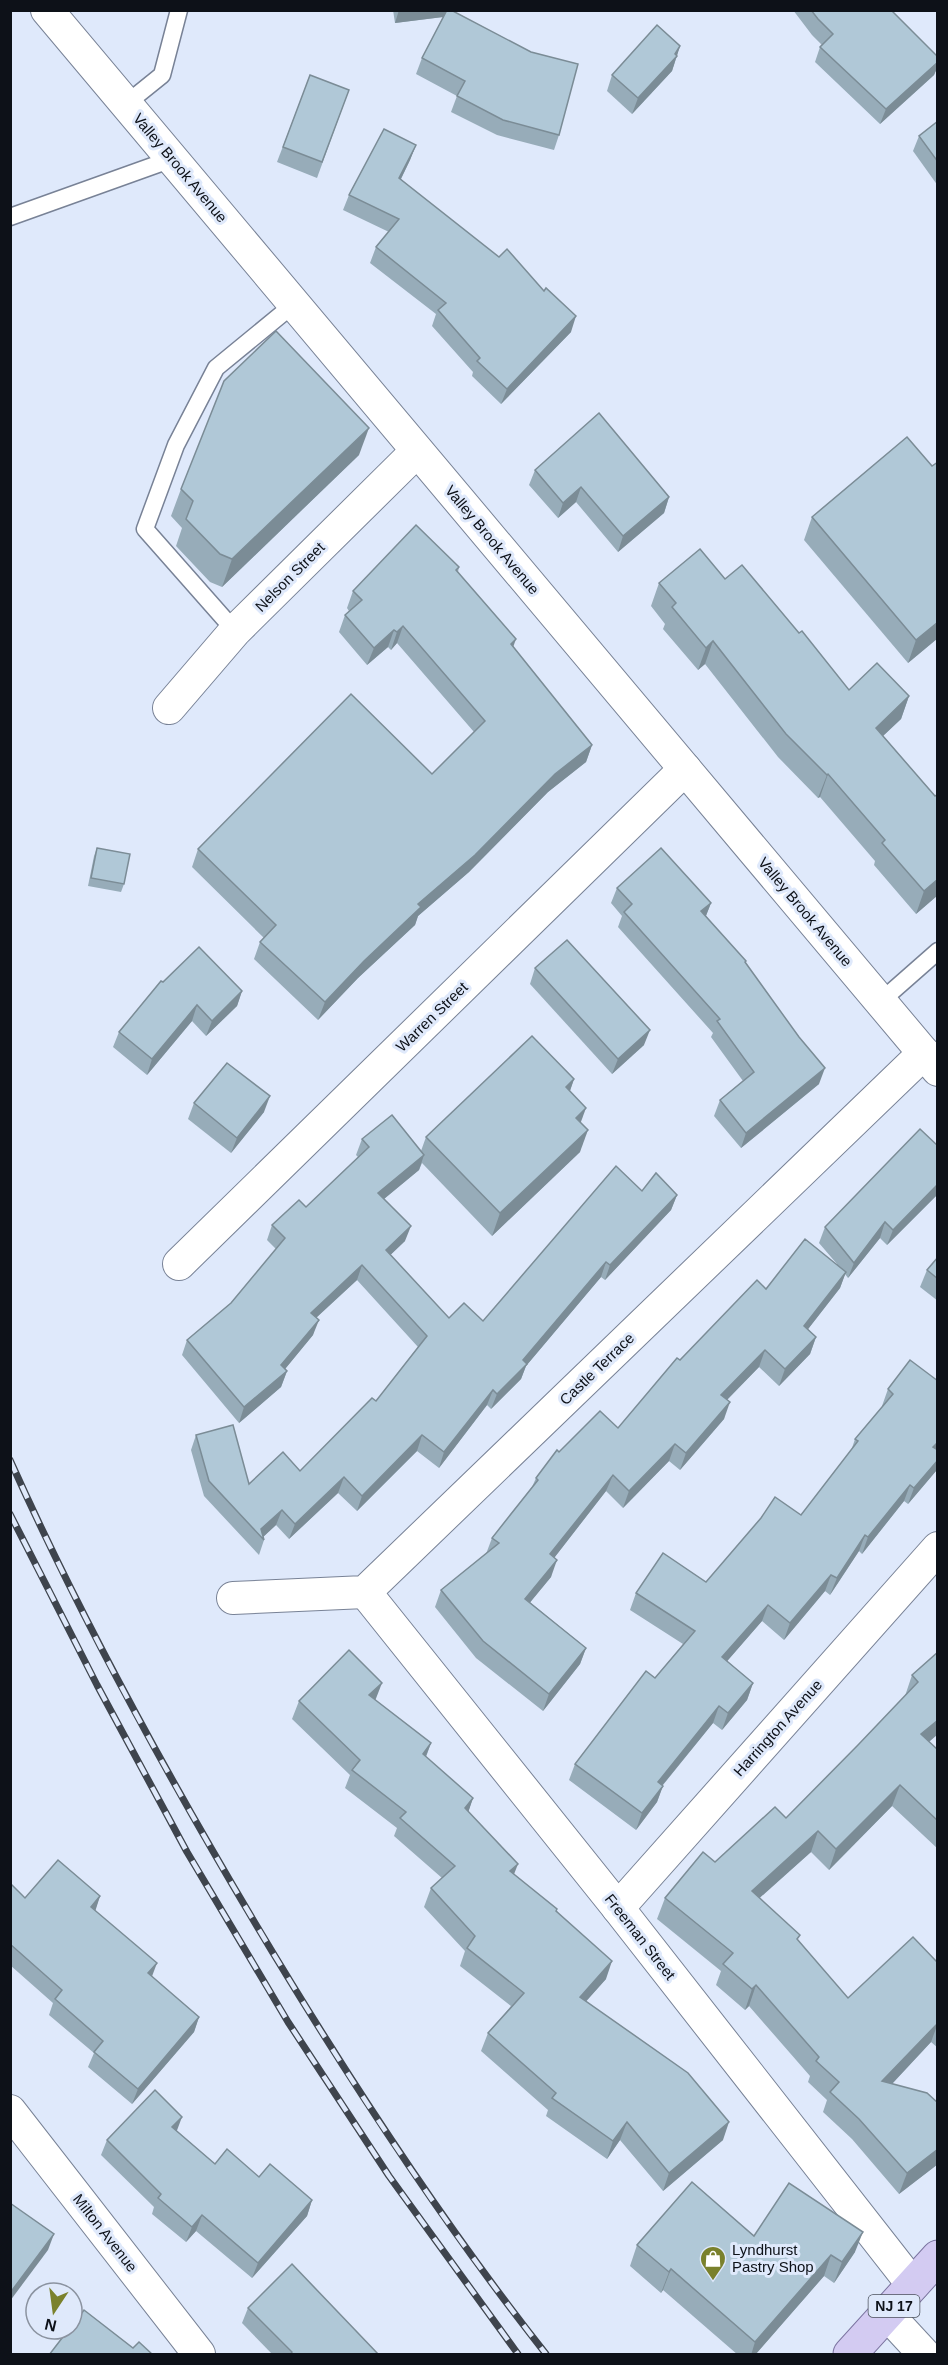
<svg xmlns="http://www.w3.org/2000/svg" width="948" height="2365" font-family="Arial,sans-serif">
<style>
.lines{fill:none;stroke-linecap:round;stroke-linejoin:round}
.lane-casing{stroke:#788296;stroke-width:19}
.street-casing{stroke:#788296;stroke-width:34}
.primary-casing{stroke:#7b74a0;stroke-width:35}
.lane{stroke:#fff;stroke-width:16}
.street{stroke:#fff;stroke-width:32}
.primary{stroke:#d3cbf2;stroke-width:33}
.rail-casing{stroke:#3e444d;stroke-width:7}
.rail{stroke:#dfe9fb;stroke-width:4.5;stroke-dasharray:14;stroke-linecap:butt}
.wall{fill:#97acb9}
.shaded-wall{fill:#7b8c96}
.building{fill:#b0c8d7;stroke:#7b8c96;stroke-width:1.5}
.labels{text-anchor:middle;stroke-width:6;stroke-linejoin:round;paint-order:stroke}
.shield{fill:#dfe9fb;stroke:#4c525c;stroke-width:1.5}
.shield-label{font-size:14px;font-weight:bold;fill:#0d1118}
.street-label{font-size:15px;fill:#0d1118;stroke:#dfe9fb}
.poi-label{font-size:15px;fill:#0d1118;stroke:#dfe9fb;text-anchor:start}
</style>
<rect width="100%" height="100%" fill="#dfe9fb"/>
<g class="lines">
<defs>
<g id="lane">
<polyline points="126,104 162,75 179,10"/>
<polyline points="10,217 172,159"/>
<polyline points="235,631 145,529 176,445 216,368 294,304"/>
<polyline points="880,1002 938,951"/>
</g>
<g id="street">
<polyline points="47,10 938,1070"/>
<polyline points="169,708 235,631 417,451"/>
<polyline points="179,1264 685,769"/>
<polyline points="365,1592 618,1908 913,2285"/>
<polyline points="233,1598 365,1592 924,1053"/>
<polyline points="618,1908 938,1548"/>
<polyline points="10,2111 199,2354"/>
<polyline points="887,2314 924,2354"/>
</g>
<polyline id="primary" points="850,2354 938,2257"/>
</defs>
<use href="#lane" class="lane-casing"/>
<use href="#street" class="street-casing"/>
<use href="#primary" class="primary-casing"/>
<use href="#lane" class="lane"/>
<use href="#street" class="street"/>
<use href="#primary" class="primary"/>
<defs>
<g id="rail">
<path d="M 10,1460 C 82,1621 168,1777 258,1928 C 346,2075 440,2220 546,2354"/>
<polyline points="10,1514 97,1685 187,1852 288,2022 389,2176 518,2354"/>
</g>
</defs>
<use href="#rail" class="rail-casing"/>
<use href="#rail" class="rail"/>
</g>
<g class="wall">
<polygon points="393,10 453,10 453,11 559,135 554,150 497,135 451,112 457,96 416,74 422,58 443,17 395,23"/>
<polygon points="793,10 891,10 938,57 938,66 934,75 880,124 815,62 820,47 822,45 812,35"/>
<polygon points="680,46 672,71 632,114 607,91 612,75"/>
<polygon points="310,75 349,90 317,178 277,162"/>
<polygon points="938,121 938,186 913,151 919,136"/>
<polygon points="416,145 410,160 401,179 571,332 501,404 472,376 473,372 432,326 436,314 370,263 376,247 389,232 343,210 349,195"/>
<polygon points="359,455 222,587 210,582 176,546 182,528 171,516 181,489"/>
<polygon points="932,466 938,638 908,663 804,540 812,517"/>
<polygon points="535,470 669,497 664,513 618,552 576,502 558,518 529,485"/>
<polygon points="459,567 458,572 513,647 592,745 586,762 548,792 469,872 418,916 415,925 358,978 318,1020 254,959 260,942 264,938 192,867 198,849 432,774 474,732 397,643 391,650 388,647 367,665 339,632 345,615 349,611 347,608 353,591"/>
<polygon points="725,579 799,633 849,690 909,696 901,719 883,736 935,796 938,794 938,895 916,914 874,865 875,861 820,797 818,798 778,757 705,664 698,670 663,629 665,624 651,606 659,583"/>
<polygon points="97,848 124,884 121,892 88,886 94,856"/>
<polygon points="617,888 711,903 706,916 745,963 819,1084 741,1148 714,1116 720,1100 743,1081 711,1037 713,1033 618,927 622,916 611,903"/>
<polygon points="535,968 644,1045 612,1074 530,984"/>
<polygon points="163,982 242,991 237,1006 206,1036 192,1021 147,1075 113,1047 119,1032"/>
<polygon points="574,1079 570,1091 581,1123 580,1152 492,1236 422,1163 419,1170 384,1199 405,1241 390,1255 449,1318 483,1321 642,1191 677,1195 671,1210 605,1280 601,1277 526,1366 521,1379 491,1409 487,1405 439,1468 417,1451 357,1511 338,1493 289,1539 276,1525 263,1537 264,1540 259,1555 204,1496 191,1450 196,1435 249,1484 300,1471 376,1401 418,1347 357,1280 316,1318 313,1335 285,1369 287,1371 281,1387 239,1423 182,1355 187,1340 231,1303 276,1249 267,1240 272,1225 306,1207 358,1157 356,1155 362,1139 421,1151 426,1137"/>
<polygon points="194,1103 264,1112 231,1153 188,1119"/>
<polygon points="938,1146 938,1194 887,1245 880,1238 848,1278 845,1274 840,1288 808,1329 816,1337 810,1354 779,1386 759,1367 727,1400 724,1419 680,1470 669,1461 623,1508 606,1491 554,1558 551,1577 530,1602 586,1648 580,1664 543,1711 476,1658 435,1607 441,1590 486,1554 492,1538 532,1487 536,1478 559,1452 618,1428 680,1360 766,1289 837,1264 819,1243 825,1227"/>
<polygon points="938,1257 938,1301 920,1287 927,1270"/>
<polygon points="938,1381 938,1466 936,1471 908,1504 904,1501 862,1554 859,1551 830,1595 825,1591 784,1640 762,1621 727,1661 753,1683 747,1700 722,1730 713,1723 663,1785 657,1802 636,1830 569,1780 575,1764 655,1678 683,1644 630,1610 636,1593 706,1582 801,1515 851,1451 855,1439 883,1406 882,1406 888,1389"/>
<polygon points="938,1652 938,1734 929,1742 938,1750 938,1849 892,1806 829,1870 811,1852 759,1898 798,1940 848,1998 938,1962 938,2048 931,2042 892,2084 938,2103 938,2164 899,2194 852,2139 823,2112 827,2100 808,2082 810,2076 749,2006 745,2010 716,1985 721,1971 657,1919 665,1898 715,1862 786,1818 858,1745 905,1696 912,1675"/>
<polygon points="375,1700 431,1743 426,1757 473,1798 468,1812 514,1875 557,1911 606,1979 586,2001 723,2140 663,2191 620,2140 607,2159 546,2116 548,2110 481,2051 488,2033 511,2006 460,1966 465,1951 424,1907 431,1888 442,1878 394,1836 397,1828 345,1788 350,1775 292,1719 299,1701"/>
<polygon points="10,1883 25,1898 100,1896 95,1910 152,1977 199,2017 194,2032 132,2104 88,2067 94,2053 49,2015 53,2003 10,1965"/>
<polygon points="177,2131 215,2164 259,2177 312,2200 307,2216 252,2278 196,2231 186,2242 152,2214 154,2207 101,2155 107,2140"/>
<polygon points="754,2236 855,2252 834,2283 824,2276 755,2355 738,2355 663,2290 661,2293 630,2266 637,2245"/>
<polygon points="248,2308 379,2355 273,2355 242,2323"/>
</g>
<g class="shaded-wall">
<polygon points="399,10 453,10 451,16 395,23"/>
<polygon points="680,46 672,71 632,114 638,98"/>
<polygon points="938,62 938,66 934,75 880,124 886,109"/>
<polygon points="416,145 410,160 394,193 399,178"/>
<polygon points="576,316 571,332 501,404 507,389"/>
<polygon points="369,428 359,455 222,587 232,559"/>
<polygon points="581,487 576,502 558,518 563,503"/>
<polygon points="669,497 664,513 618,552 623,536"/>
<polygon points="938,622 938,638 908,663 916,640"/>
<polygon points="403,626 397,643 391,650 397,632"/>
<polygon points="394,630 388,647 367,665 374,648"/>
<polygon points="516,639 510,656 511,644"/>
<polygon points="713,641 705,664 698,670 706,648"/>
<polygon points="909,696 901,719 868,750 876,728"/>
<polygon points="592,745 586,762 548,792 469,872 418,916 415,925 358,978 318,1020 325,1002 418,904 555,774"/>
<polygon points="828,774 820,797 818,798 827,775"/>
<polygon points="938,879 938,895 916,914 924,891"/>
<polygon points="711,903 705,918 701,911"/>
<polygon points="242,991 237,1006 206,1036 212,1021"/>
<polygon points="197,1005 192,1021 147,1075 152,1059"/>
<polygon points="650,1030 644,1045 612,1074 618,1059"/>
<polygon points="825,1068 819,1084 741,1148 746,1133"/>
<polygon points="574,1079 566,1102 566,1087"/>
<polygon points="270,1096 264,1112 231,1153 237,1138"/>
<polygon points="586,1108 578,1130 576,1118"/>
<polygon points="588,1130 580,1152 492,1236 500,1213"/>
<polygon points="424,1155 419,1170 373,1208 378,1193"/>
<polygon points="938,1184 938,1194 887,1245 893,1230"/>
<polygon points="677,1195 671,1210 605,1280 610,1265"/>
<polygon points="885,1222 880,1238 848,1278 854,1263"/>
<polygon points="411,1226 405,1241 380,1265 386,1250"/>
<polygon points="606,1262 601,1277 526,1366 521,1379 491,1409 497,1394 523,1360"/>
<polygon points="362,1265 357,1280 305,1328 311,1313"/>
<polygon points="846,1272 840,1288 798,1342 804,1326"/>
<polygon points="319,1320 313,1335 276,1380 281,1365"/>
<polygon points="816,1337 810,1354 779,1386 785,1369"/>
<polygon points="765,1350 759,1367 715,1412 721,1395"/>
<polygon points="287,1371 281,1387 239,1423 244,1407"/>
<polygon points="493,1390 487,1405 439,1468 444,1452"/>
<polygon points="730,1402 724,1419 680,1470 686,1453"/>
<polygon points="422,1435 417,1451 357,1511 362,1496"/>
<polygon points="938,1442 938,1450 933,1447"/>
<polygon points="675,1444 669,1461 623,1508 629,1491"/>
<polygon points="938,1460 938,1466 936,1471 908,1504 914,1488"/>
<polygon points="613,1475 606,1491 544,1571 550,1554"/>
<polygon points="344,1477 338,1493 289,1539 295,1524"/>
<polygon points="910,1485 904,1501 862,1554 868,1537"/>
<polygon points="282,1510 276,1525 262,1538 261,1529"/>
<polygon points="865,1535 859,1551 830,1595 837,1578"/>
<polygon points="557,1560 551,1577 519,1616 525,1599"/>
<polygon points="831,1575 825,1591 784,1640 790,1623"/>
<polygon points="768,1605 762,1621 716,1674 722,1657"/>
<polygon points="586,1648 580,1664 543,1711 549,1694"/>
<polygon points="382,1683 375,1701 369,1695"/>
<polygon points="753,1683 747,1700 722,1730 728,1713"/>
<polygon points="719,1706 713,1723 652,1798 658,1782"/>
<polygon points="938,1720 938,1734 913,1755 921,1734"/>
<polygon points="431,1743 424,1761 423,1754"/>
<polygon points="900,1785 892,1806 829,1870 836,1849"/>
<polygon points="663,1786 657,1802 636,1830 642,1813"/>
<polygon points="473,1798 467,1816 465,1808"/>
<polygon points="818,1831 811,1852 744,1912 752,1891"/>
<polygon points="518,1864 511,1882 510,1871"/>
<polygon points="100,1896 95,1912 91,1907"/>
<polygon points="612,1961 606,1979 574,2015 580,1997"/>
<polygon points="157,1963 151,1979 148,1973"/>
<polygon points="756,1985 749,2006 745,2010 752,1989"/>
<polygon points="199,2017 194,2032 132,2104 138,2089"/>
<polygon points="938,2023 931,2042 875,2102 882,2081"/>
<polygon points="182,2117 176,2133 172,2127"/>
<polygon points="627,2122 620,2140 607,2159 613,2141"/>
<polygon points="729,2122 723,2140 663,2191 669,2173"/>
<polygon points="938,2149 938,2164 899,2194 907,2173"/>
<polygon points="312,2200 307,2216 252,2278 258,2263"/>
<polygon points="202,2215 196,2231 186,2242 192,2227"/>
<polygon points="863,2232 855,2252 834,2283 842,2262"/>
<polygon points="54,2234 48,2250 10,2301 10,2293"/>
<polygon points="831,2255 824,2276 755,2355 751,2355 755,2342"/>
<polygon points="671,2269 663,2290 661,2293 669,2272"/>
</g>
<g class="building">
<polygon points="447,10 451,10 531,52 578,64 559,135 503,120 457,96 465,81 422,58"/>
<polygon points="811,10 891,10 938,57 938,62 886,109 820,47 833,34 818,19"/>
<polygon points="657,25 680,46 675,54 677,56 638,98 612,75"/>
<polygon points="310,75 349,90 322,162 283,147"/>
<polygon points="938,121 938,162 919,136"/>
<polygon points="384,129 416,145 399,178 499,257 507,249 544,291 546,288 576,316 507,389 477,361 480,358 438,310 446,303 376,247 399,219 349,195"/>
<polygon points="276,331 369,428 232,559 220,554 186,519 193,501 181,489 224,381"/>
<polygon points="599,413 669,497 623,536 581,487 563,503 535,470"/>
<polygon points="907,437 932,466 938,462 938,622 916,640 812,517"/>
<polygon points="416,525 459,567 456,570 516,639 511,644 592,745 555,774 475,855 418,904 421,907 364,961 325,1002 260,942 276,925 198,849 351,694 432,774 485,721 403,626 397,632 394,630 374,648 345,615 362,600 353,591"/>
<polygon points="700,549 725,579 742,565 799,633 802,631 849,690 877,663 909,696 876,728 935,796 938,794 938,879 924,891 882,843 885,840 828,774 827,775 786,734 713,641 706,648 672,607 676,603 659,583"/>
<polygon points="97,848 130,854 124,884 91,878"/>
<polygon points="661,848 711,903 701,911 746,961 745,962 799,1037 825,1068 746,1133 720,1100 754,1072 717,1021 720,1019 624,912 632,904 617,888"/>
<polygon points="567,940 650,1030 618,1059 535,968"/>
<polygon points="199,947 242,991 212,1021 197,1005 152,1059 119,1032 161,981 163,982"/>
<polygon points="532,1036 574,1079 566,1087 586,1108 576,1118 588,1130 500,1213 426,1137"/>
<polygon points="227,1063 270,1096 237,1138 194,1103"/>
<polygon points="392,1115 424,1155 378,1193 411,1226 386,1250 449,1318 464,1303 483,1321 616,1166 642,1191 656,1173 677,1195 610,1265 606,1262 523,1360 527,1364 497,1394 493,1390 444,1452 422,1435 362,1496 344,1477 295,1524 282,1510 261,1529 264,1540 209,1481 196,1435 233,1425 249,1484 283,1452 300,1471 372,1398 376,1401 427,1336 362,1265 311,1313 319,1320 281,1365 287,1371 244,1407 187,1340 231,1303 285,1238 272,1225 299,1200 306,1207 369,1147 362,1139"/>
<polygon points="920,1129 938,1146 938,1184 893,1230 885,1222 854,1263 825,1227"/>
<polygon points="805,1239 846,1272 804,1326 816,1337 785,1369 765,1350 721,1395 730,1402 686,1453 675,1444 629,1491 613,1475 550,1554 557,1560 525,1599 586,1648 549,1694 483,1641 441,1590 499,1543 492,1538 538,1480 536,1478 557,1450 559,1452 600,1411 618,1428 677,1358 680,1360 757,1280 766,1289"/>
<polygon points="938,1257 938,1279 927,1270"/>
<polygon points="910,1360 938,1381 938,1442 933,1447 938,1450 938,1460 914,1488 910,1485 868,1537 865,1535 837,1578 831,1575 790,1623 768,1605 722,1657 753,1683 728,1713 719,1706 658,1782 663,1786 642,1813 575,1764 646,1671 655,1678 695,1631 636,1593 663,1553 706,1582 761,1518 775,1497 801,1515 858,1441 855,1439 893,1394 888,1389"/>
<polygon points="349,1650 382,1683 369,1695 431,1743 423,1754 473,1798 465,1808 518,1864 510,1871 557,1909 556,1911 612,1961 580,1997 688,2073 729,2122 669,2173 627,2122 613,2141 552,2098 556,2093 488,2033 524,1993 467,1948 475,1936 431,1888 455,1866 400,1818 406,1812 352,1770 360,1760 299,1701"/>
<polygon points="938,1652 938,1720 921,1734 938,1750 938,1821 900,1785 836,1849 818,1831 752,1891 800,1935 797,1939 848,1998 913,1937 937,1962 938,1962 938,2023 882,2081 927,2093 938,2103 938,2149 907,2173 859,2119 830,2092 839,2082 816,2061 819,2057 756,1985 752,1989 723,1964 733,1953 665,1898 703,1852 715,1862 775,1807 786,1818 858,1745 918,1682 912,1675"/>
<polygon points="58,1860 100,1896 91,1907 157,1963 148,1973 199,2017 138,2089 94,2052 103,2041 55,1999 62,1990 10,1944 10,1883 25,1898"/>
<polygon points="155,2090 182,2117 172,2127 215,2164 227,2149 259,2177 270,2164 312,2200 258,2263 202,2215 192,2227 158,2198 161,2194 107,2140"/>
<polygon points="692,2182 754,2236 789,2183 863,2232 842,2262 831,2255 755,2342 671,2269 669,2272 637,2245"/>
<polygon points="10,2203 54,2234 10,2293"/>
<polygon points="292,2264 379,2355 290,2355 292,2352 248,2308"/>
<polygon points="84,2310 133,2348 139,2342 153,2355 49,2355 69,2329 72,2329 72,2326"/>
</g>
<defs>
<symbol id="shop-pin" viewBox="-11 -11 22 30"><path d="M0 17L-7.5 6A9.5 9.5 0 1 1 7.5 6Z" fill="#7a812c" stroke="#dfe9fb"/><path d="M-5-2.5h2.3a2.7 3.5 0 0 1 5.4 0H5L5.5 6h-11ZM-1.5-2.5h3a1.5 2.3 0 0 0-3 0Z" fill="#fff"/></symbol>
</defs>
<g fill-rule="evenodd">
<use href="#shop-pin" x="698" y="2244" width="30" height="40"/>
</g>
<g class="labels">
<rect class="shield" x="868.5" y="2295" width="51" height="22" rx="4.5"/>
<g class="shield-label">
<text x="894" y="2311">NJ 17</text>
</g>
<g class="street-label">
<text transform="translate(180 168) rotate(50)" y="5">Valley Brook Avenue</text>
<text transform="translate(492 540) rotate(50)" y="5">Valley Brook Avenue</text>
<text transform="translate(290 577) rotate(-45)" y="5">Nelson Street</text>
<text transform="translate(805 912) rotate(50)" y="5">Valley Brook Avenue</text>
<text transform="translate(432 1017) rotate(-44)" y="5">Warren Street</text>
<text transform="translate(597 1369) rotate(-44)" y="5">Castle Terrace</text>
<text transform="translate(778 1728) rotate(-48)" y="5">Harrington Avenue</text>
<text transform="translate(640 1937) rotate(52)" y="5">Freeman Street</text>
<text transform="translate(105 2233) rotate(52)" y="5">Milton Avenue</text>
</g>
<g class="poi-label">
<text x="732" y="2255">Lyndhurst<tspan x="732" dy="17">Pastry Shop</tspan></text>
</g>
</g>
<rect width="948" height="2365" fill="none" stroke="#0d1118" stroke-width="24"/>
<g transform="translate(54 2311) rotate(193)"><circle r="28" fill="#dfe9fb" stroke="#8b93a0" stroke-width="1.5"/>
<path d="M0-4.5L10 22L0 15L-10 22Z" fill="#7a812c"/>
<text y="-9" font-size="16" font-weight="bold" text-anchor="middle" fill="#0d1118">N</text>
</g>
</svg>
